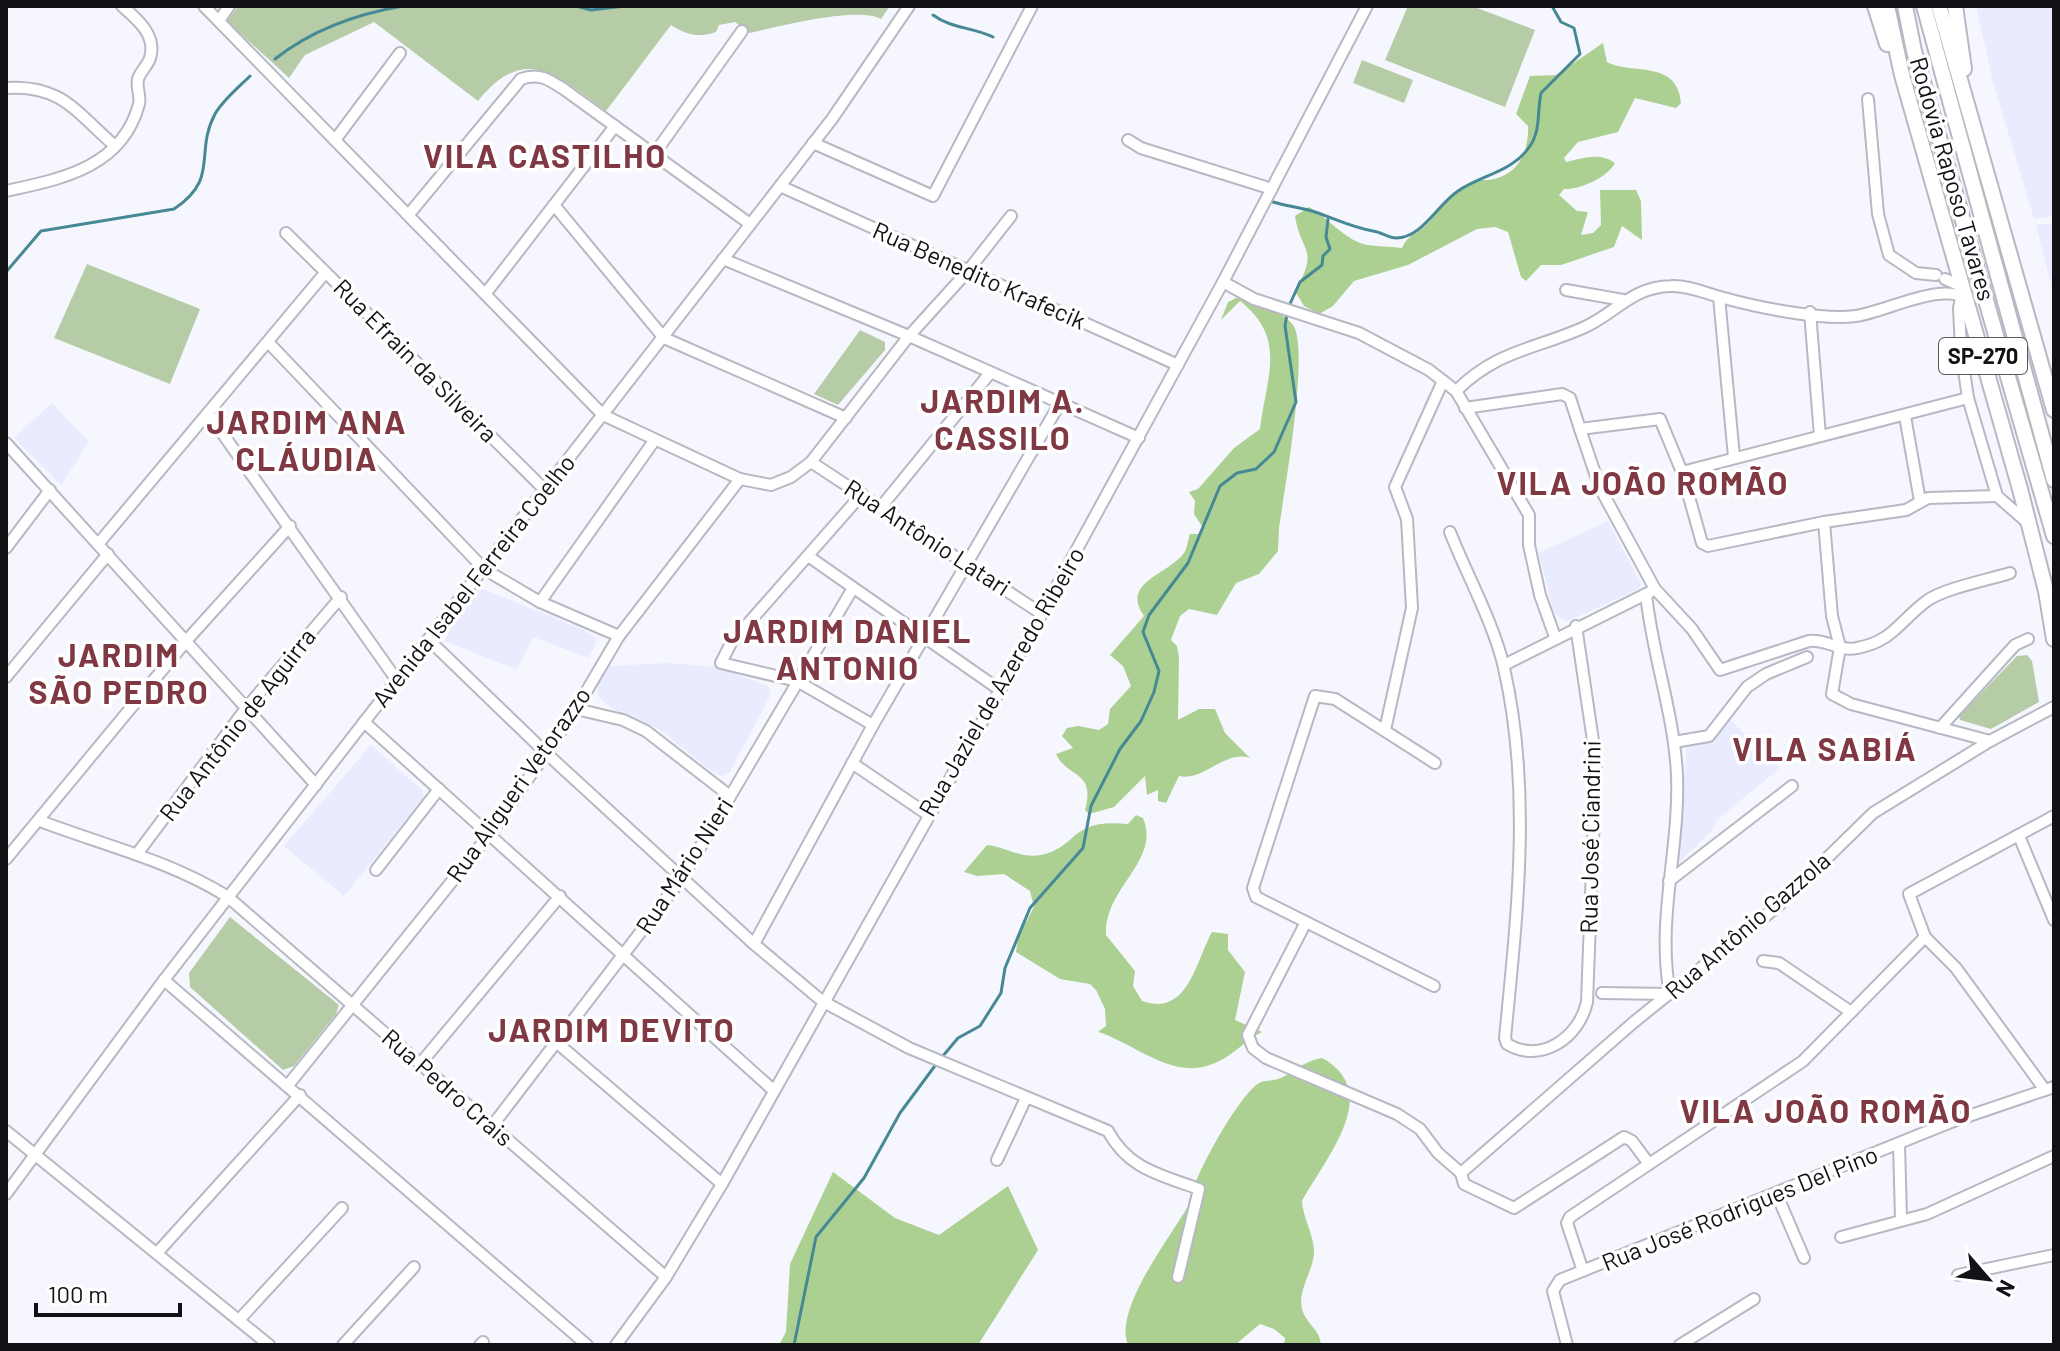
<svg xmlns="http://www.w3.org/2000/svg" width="2060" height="1351" font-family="Barlow,sans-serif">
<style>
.built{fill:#e9ebfe}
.green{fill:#b6cca7}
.forest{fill:#acd092}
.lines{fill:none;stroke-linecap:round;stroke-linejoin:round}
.stream{stroke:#468995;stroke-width:3}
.minor-casing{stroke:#b7b8c3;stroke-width:14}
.highway-casing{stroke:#b7b8c3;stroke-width:18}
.minor{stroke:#fff;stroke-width:10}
.highway{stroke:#fff;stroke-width:14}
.labels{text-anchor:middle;stroke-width:7;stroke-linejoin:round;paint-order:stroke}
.shield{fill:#fff;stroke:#59595c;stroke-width:2}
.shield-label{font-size:22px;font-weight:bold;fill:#121216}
.street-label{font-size:24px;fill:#121216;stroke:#fff}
.district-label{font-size:32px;font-weight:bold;letter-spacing:2px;fill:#803843;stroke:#fff}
</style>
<rect width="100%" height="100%" fill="#f6f7fe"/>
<g class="built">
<polygon points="1976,6 2054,6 2054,216 2034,219 1993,82"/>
<polygon points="2054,223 2054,296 2036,225"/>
<polygon points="52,403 89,442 61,485 14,438"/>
<polygon points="1608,521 1641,584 1639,589 1568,621 1562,619 1554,613 1539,553"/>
<polygon points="478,587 584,630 597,639 589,658 533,637 517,670 444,641"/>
<polygon points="669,663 719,667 768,686 771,694 730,772 721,776 707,768 659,729 609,707 599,696 596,685 607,666"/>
<polygon points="1726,716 1780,768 1717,820 1711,831 1676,866 1687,746 1713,740"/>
<polygon points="371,745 423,791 423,798 344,896 284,846"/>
</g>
<g class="green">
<path d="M 238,6 L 890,6 L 881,19 C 856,6 778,27 749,33 L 735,22 L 719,25 L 716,32 C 699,38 686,35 671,25 L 606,111 C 557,76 526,42 478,101 L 374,22 L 305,55 L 289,78 L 227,21 Z"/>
<polygon points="1408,6 1472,6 1535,30 1505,107 1385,60"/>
<polygon points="1362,60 1413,80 1404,103 1353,83"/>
<polygon points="87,264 200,309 170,384 54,338"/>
<polygon points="860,330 885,342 885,350 838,405 814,394"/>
<polygon points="2027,655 2032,661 2039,702 1991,729 1960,720 1959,716 2017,656"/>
<polygon points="230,917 339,1005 336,1014 294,1066 283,1070 190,987 189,973"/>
</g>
<g class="forest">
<path d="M 1603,43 L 1607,62 C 1630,75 1678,59 1681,103 L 1676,108 L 1635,98 L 1618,132 L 1578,142 L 1564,158 L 1566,162 C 1584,158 1600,152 1615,163 C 1607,178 1579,190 1564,189 L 1559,195 L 1577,211 L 1588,212 L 1581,235 L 1593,233 L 1601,225 L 1600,190 L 1636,190 L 1641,201 L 1642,240 L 1622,226 L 1614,247 L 1561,265 L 1541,265 L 1526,281 L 1521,277 L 1508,232 L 1495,227 L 1477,229 L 1408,265 L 1354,281 L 1333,306 L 1319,314 L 1304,306 L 1295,291 C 1320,247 1301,254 1295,216 L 1309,207 C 1328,218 1342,237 1363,244 C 1375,247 1390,246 1402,248 C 1408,234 1420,232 1429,222 C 1442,206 1454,190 1475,181 C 1482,179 1488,181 1494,179 C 1520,173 1529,149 1528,126 L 1516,114 L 1530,76 L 1556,75 Z"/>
<path d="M 1238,297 C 1255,304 1282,310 1293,325 C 1310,349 1284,493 1279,528 L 1278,551 L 1259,574 L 1236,583 L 1217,615 L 1189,609 L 1180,616 L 1171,640 L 1177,646 L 1179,657 L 1178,720 L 1199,709 L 1215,709 L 1225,733 L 1250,758 C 1225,749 1204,782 1179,776 L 1166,803 L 1158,801 L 1158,790 L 1147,795 L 1145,776 L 1114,807 L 1089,814 L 1085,810 C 1096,770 1068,779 1056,754 L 1073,748 L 1062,736 L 1067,728 L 1078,726 L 1099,730 L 1108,724 L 1110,709 L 1131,686 L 1123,666 L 1110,655 L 1144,616 C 1120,582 1168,575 1184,553 C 1187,549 1188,539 1190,534 L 1199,534 L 1203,528 L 1194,514 L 1195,501 L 1189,492 L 1198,489 L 1234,448 L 1260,429 C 1266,377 1288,339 1240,301 L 1221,320 L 1228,302 Z"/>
<path d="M 1136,815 L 1143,818 C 1161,862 1104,887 1106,935 L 1135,971 L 1133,986 L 1142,1001 C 1188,1017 1195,963 1212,932 L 1228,934 L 1228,950 L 1245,972 L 1235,1020 L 1262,1032 C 1245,1040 1233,1056 1215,1063 C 1173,1082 1135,1043 1098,1032 L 1106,1026 L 1105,1009 L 1096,990 L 1090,984 L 1060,979 L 1016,952 L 1018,937 L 1034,907 L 1030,891 L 1004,874 L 977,876 L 964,872 L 987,845 C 1007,847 1020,859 1041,855 C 1080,846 1069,818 1128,824 Z"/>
<path d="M 1322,1058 C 1384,1092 1326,1157 1302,1201 C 1303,1218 1313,1233 1314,1250 C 1315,1270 1295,1292 1303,1312 C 1308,1325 1320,1330 1321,1345 L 1284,1345 L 1285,1338 L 1274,1329 L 1260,1324 L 1235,1345 L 1128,1345 C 1113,1309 1171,1237 1188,1206 C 1191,1181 1238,1096 1259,1083 C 1264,1080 1272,1081 1278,1079 C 1296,1072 1301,1062 1322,1058 Z"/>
<polygon points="833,1172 895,1218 939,1235 1008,1186 1038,1250 978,1345 779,1345 786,1332 790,1264"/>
</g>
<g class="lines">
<g class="stream">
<polyline points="576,6 591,10 625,6"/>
<polyline points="684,6 694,6"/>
<path d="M 933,15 C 952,29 973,27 993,37"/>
<path d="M 275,59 C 313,29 356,14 403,6"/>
<path d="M 1273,202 C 1287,206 1302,208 1315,212 C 1336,219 1351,227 1373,231 C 1381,232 1389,238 1396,238 C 1422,238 1437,205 1458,191 C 1481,175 1513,172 1530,146 C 1541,130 1537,111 1541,93 L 1580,54 L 1574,28 L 1561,22 L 1552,6"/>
<path d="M 6,272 L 41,231 L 174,209 C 220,179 194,153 215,114 C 223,100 238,88 250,76"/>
<polyline points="1289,306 1300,282 1322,265 1323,256 1330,249 1326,237 1328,219"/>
<polyline points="794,1345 816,1237 864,1178 900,1113 937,1063 958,1038 980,1026 1001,993 1005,968 1030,908 1083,848 1091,806 1120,749 1141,721 1154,692 1159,671 1143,632 1149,615 1188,563 1220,486 1237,473 1256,469 1274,452 1296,402 1285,326 1287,314"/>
</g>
<defs>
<g id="minor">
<polyline points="204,6 603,415 740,479 771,485 791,477 811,462 909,336 967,272 1011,216"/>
<polyline points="219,21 229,6"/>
<path d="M 6,88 C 61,84 76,112 115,146"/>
<polyline points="1868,99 1878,214 1889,255 1916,273 1936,275"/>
<polyline points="335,140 400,53"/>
<polyline points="1128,140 1141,148 1272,189"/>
<polyline points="813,143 933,196 1032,6"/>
<polyline points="655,153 742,31"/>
<polyline points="780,186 1178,365"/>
<path d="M 6,191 C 61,179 122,168 139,104 C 141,96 136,87 138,79 C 140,72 148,65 150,58 C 157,35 137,19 122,6"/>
<polyline points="554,205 664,338 846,418"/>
<path d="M 410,213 L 521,79 C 539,72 550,80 565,90 L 750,224"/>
<polyline points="286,233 544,489"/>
<polyline points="723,259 909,336 1139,438"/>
<polyline points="1945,279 1963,287 1959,308 1961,350 1968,398 1997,496 2028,523"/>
<polyline points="1223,282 1254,299 1359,333 1429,370 1456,391 1529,515 1529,545 1540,595 1555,637"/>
<polyline points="1566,290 1623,300"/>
<polyline points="486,293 615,126"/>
<polyline points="1719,297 1734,457"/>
<polyline points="1810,312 1820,436"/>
<polyline points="268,342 484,569 540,602 619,636"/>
<path d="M 1456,391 C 1499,349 1534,350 1585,327 C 1617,312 1632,287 1671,286 C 1688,285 1707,294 1724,298 C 1756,307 1824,321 1856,316 C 1885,312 1943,281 1967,299"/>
<polyline points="1465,408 1562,394 1570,398 1580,429 1660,419 1682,472 1702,543 1708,546 1824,522 1906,510 1928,498 1997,496"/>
<polyline points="208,413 396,679"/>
<polyline points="1905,416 1920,501"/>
<path d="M 1580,429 L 1600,488 L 1655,589 L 1692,629 L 1720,670 L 1809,641 C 1827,639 1840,652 1857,648 C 1894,641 1900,620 1928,600 C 1946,588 1988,580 2010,573"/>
<polyline points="6,443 316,785"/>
<polyline points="811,462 1042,614"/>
<polyline points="1682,472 1968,398"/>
<polyline points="862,494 731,643 721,663 797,681 873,725"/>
<polyline points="881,507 990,373"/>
<polyline points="1824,522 1832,616 1840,647 1832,694 1851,704 1990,741"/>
<path d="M 1450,532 C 1466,573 1495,626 1504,668 C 1532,791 1517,914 1505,1038 L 1507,1044 C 1541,1064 1579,1038 1587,1002 L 1596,761 L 1576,626"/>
<polyline points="99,543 325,273"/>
<polyline points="6,548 50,490"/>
<polyline points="808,556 1000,690"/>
<polyline points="540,602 654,441"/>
<path d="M 429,640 L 546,753 L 754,944 L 822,1001 L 909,1048 L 1108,1131 C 1128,1169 1161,1175 1199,1189 L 1178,1277"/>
<polyline points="1504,665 1650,592"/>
<polyline points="6,677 108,554"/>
<polyline points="576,709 623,720 646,731 730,796"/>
<polyline points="364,722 772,1089"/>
<polyline points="1940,728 2015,645 2028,639"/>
<polyline points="1385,730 1412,608 1407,519 1395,487 1443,381"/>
<polyline points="1674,742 1709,736 1747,687 1766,674 1807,657"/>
<polyline points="852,763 927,814"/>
<path d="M 40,821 C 103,845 171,861 228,897 L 666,1277"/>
<polyline points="2019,836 2054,920"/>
<polyline points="137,854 247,707 341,597"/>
<polyline points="6,859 187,640 290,526"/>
<polyline points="376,870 439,789"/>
<polyline points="1669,881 1792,786"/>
<polyline points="1306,922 1248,1035 1253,1048 1266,1058 1397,1114 1420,1129 1438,1153 1461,1173"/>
<polyline points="754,944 873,725 1060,403"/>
<polyline points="1763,961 1779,963 1851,1012"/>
<polyline points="164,980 587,1345"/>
<polyline points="1434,986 1256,897 1253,888 1315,696 1335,699 1435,763"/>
<path d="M 1602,993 L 1670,994 C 1656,921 1680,848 1677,775 C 1674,713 1652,654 1646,594"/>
<polyline points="556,1042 722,1184"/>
<polyline points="420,1064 560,896"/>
<polyline points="289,1084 490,834 576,709 619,636 740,479"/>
<polyline points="2045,1090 1956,968 1925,937 1909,894 2054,816"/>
<polyline points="492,1126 682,878 853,588"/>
<polyline points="6,1131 269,1345"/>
<polyline points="1899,1145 1901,1219"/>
<polyline points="997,1160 1026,1098"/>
<polyline points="1461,1173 1634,1022 1778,906 1873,813 1990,741 2054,707"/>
<polyline points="1461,1173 1464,1184 1514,1208 1624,1137 1632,1141 1649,1164"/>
<polyline points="6,1194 164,980 832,119 909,6"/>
<polyline points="1777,1195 1804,1258"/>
<polyline points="1841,1237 1927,1214 2054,1156"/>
<polyline points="157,1253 300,1095"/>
<polyline points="1583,1271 1567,1223 1570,1217 1803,1061 1925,937"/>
<polyline points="1958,1275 2054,1255"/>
<polyline points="239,1320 342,1208"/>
<polyline points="343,1345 414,1267"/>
<polyline points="480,1345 483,1342"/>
<polyline points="616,1345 666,1277 722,1184 1000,690 1223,282 1367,6"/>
<polyline points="1567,1345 1553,1291 1560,1280 1951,1122 2054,1087"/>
<polyline points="1680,1345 1754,1299"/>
</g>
<g id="highway">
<polyline points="1875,6 1887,44"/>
<polyline points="1887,6 1902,75 2020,489 2046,591 2054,639"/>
<polyline points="1905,6 1914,51 2054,536"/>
<polyline points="1924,6 2054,480"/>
<polyline points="1939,6 2054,410"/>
<polyline points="1955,6 1964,69"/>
</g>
</defs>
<use href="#minor" class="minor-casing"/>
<use href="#highway" class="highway-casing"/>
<use href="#minor" class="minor"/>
<use href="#highway" class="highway"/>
</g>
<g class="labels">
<rect class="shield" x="1939" y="338" width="88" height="36" rx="6"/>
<g class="shield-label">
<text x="1983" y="364">SP-270</text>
</g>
<g class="street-label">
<text transform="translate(1952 179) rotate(74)" y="8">Rodovia Raposo Tavares</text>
<text transform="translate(979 276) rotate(24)" y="8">Rua Benedito Krafecik</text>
<text transform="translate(415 361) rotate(45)" y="8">Rua Efrain da Silveira</text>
<text transform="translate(927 538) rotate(33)" y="8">Rua Antônio Latari</text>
<text transform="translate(474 581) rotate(-52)" y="8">Avenida Isabel Ferreira Coelho</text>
<text transform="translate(1002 682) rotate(-60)" y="8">Rua Jaziel de Azeredo Ribeiro</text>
<text transform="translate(238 725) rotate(-52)" y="8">Rua Antônio de Aguirra</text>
<text transform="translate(519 785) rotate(-55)" y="8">Rua Aligueri Vetorazzo</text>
<text transform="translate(1591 837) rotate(-89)" y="8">Rua José Ciandrini</text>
<text transform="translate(685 866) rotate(-57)" y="8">Rua Mário Nieri</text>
<text transform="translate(1748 926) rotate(-41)" y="8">Rua Antônio Gazzola</text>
<text transform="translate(447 1088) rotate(41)" y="8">Rua Pedro Crais</text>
<text transform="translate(1740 1209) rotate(-22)" y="8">Rua José Rodrigues Del Pino</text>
</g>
<g class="district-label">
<text x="545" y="168">VILA CASTILHO</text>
<text x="1003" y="413">JARDIM A.<tspan x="1003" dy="37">CASSILO</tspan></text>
<text x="307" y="434">JARDIM ANA<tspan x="307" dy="37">CLÁUDIA</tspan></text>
<text x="1643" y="495">VILA JOÃO ROMÃO</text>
<text x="848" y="643">JARDIM DANIEL<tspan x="848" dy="37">ANTONIO</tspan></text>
<text x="119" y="667">JARDIM<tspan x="119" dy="37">SÃO PEDRO</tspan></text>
<text x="1825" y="761">VILA SABIÁ</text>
<text x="612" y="1042">JARDIM DEVITO</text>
<text x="1826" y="1123">VILA JOÃO ROMÃO</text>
</g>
</g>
<rect width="2060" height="1351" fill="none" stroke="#121216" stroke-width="16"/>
<g transform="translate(1988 1279) rotate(118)" stroke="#ffffff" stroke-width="6" paint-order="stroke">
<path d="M0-6L14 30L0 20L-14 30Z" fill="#121216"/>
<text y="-12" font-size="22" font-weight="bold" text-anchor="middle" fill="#121216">N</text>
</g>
<path d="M36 1303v12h144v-12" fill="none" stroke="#121216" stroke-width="4"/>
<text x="48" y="1303" font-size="24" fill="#121216" stroke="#ffffff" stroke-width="6" paint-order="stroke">100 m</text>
</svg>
